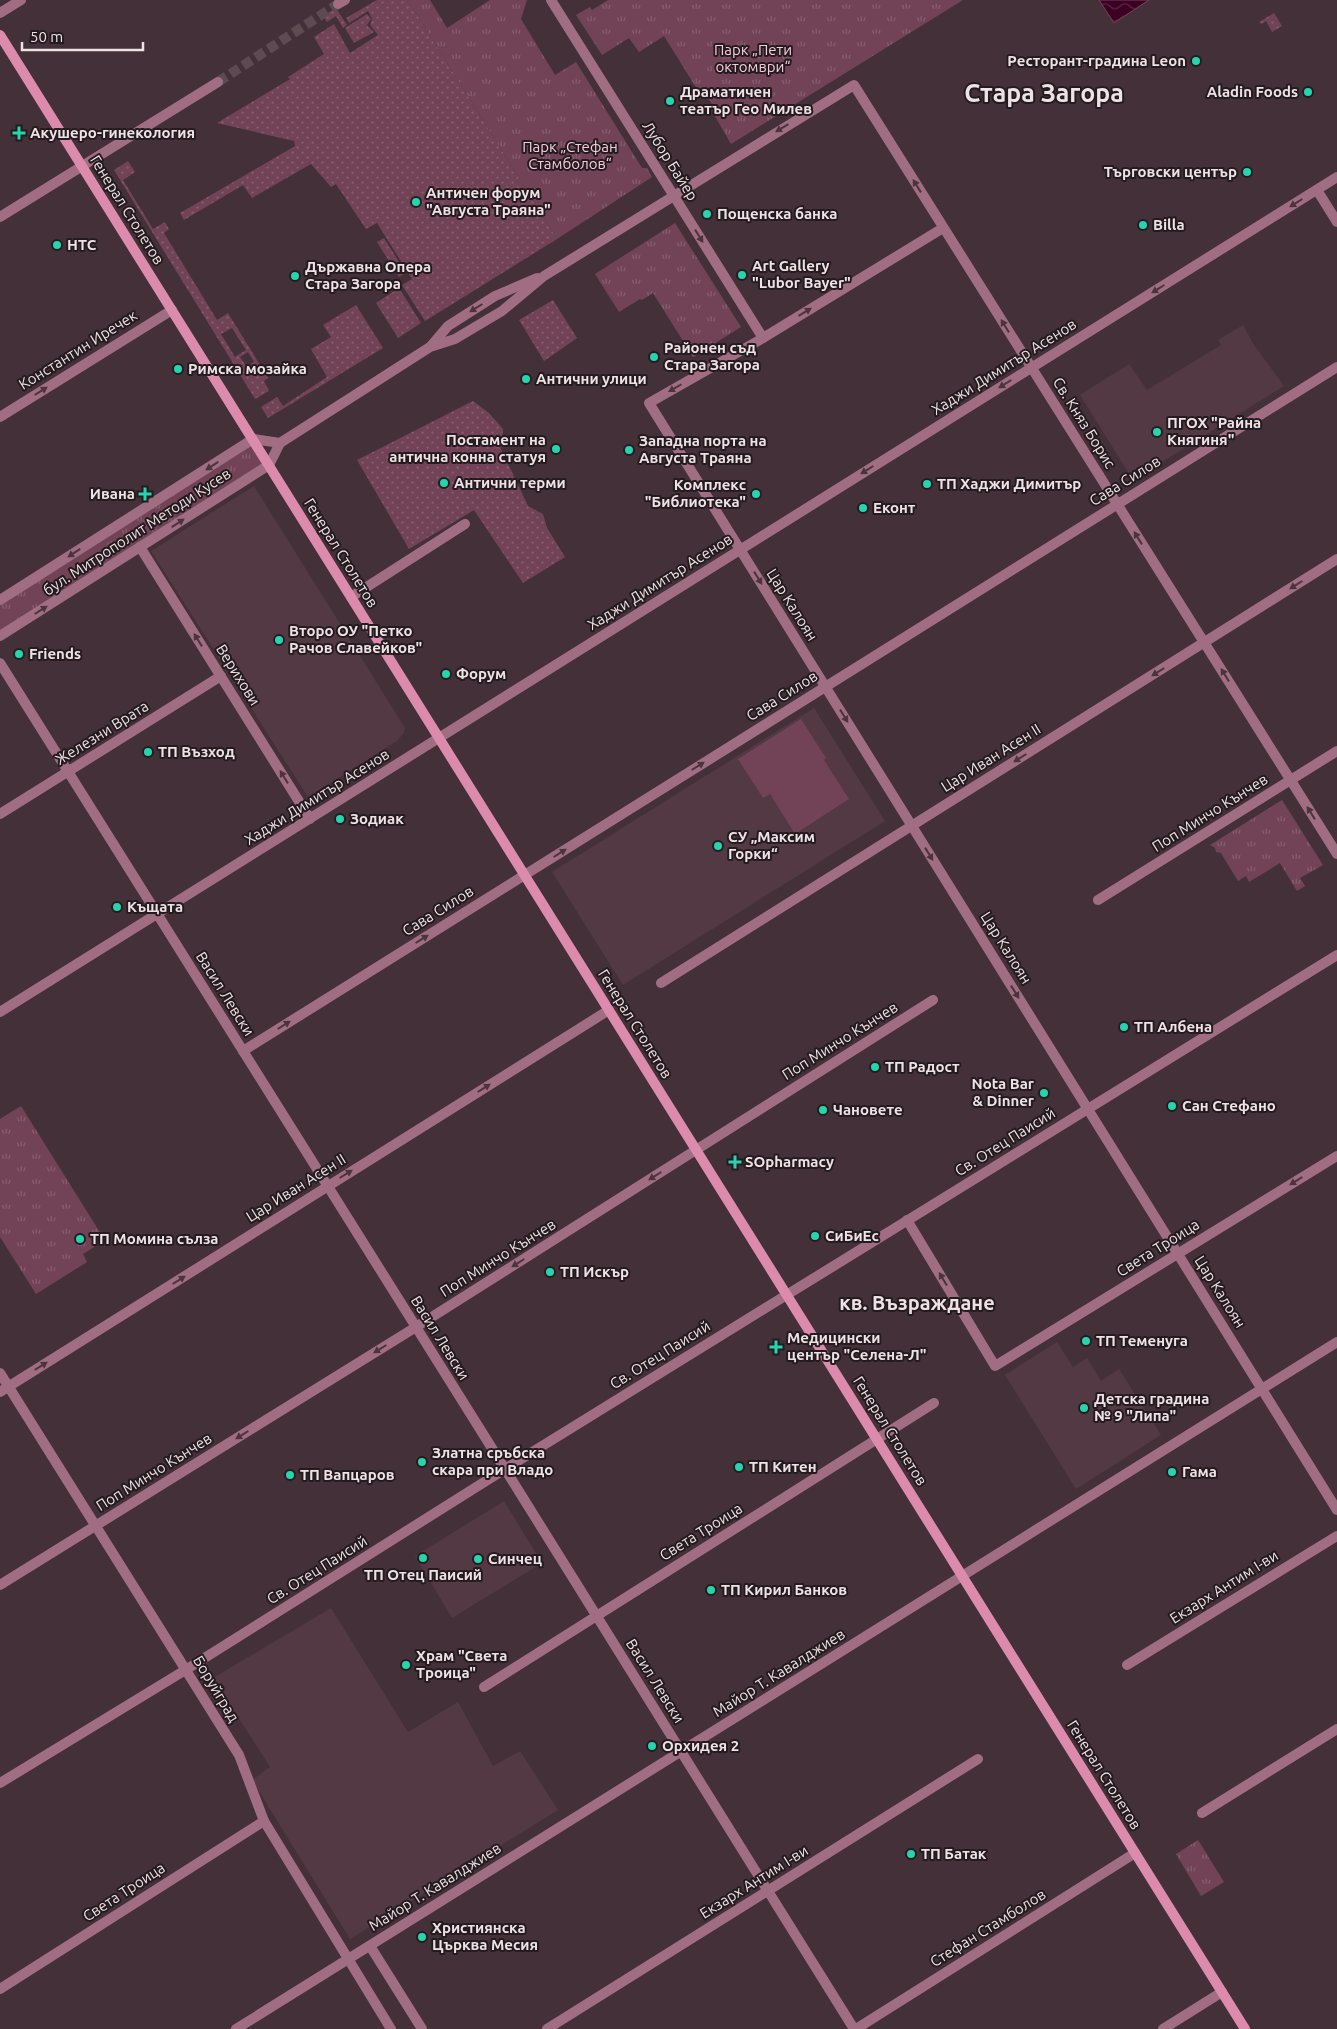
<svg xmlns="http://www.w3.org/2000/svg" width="1337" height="2029" font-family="Ubuntu,sans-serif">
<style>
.built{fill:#533943}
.grass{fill:url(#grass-dots);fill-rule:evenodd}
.park{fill:url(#park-tufts)}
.pitch{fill:#724357}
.water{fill:url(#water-waves);stroke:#72445e}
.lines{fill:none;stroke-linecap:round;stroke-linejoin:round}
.tertiary-tunnel{stroke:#5e4b52;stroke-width:10;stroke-dasharray:10 5;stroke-linecap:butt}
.minor{stroke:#a16d83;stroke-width:10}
.tertiary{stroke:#a16d83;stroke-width:10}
.secondary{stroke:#dc8bad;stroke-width:10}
.oneway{fill:#4a343d}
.poi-dot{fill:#24d5ae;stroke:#241b1f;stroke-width:2}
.labels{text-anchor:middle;stroke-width:4;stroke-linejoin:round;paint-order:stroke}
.park-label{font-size:15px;fill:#f6ccdc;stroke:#241b1f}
.poi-label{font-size:15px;font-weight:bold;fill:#efe2e7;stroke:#241b1f;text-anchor:start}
.street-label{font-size:15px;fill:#efe2e7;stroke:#241b1f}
.district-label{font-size:20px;font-weight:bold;fill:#efe2e7;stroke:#241b1f}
.town-label{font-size:25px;font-weight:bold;fill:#efe2e7;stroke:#241b1f}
</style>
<defs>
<pattern id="grass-dots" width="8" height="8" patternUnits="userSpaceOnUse" patternTransform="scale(1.25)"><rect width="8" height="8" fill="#724357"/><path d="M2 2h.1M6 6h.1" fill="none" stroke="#865e6f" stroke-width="1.8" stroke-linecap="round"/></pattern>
<pattern id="park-tufts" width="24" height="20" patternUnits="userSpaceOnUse" patternTransform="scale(1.25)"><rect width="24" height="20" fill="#724357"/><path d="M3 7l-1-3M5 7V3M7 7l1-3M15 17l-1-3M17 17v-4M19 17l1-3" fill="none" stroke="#865e6f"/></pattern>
<pattern id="water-waves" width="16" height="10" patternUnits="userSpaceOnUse" patternTransform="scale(1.25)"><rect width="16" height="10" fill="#3d0023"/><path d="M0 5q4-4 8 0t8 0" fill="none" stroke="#592543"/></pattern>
</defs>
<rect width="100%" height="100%" fill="#443038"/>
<g class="built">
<polygon points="1243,325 1254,345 1284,386 1133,480 1080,395 1129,364 1147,390 1221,345 1218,340"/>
<polygon points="254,486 405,728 404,733 397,741 308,797 151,551"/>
<polygon points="814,708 885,821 623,985 552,872"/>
<polygon points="1057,1342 1073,1367 1087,1358 1101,1381 1119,1369 1161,1435 1076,1489 1005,1375"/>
<polygon points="504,1501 542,1563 452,1618 415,1556"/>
<polygon points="331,1608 408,1732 458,1702 493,1766 520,1751 558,1810 350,1939 252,1780 270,1767 213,1678"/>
</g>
<g class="grass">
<polygon points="377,0 408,0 557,239 425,321 402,285 412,279 377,223 366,229 336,184 331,187 311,164 252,198 243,185 184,220 180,213 295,146 294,141 217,123 290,79 288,77 324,54 314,37 334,24 350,53 378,35 370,25 372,19 368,11 349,23 346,18"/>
<polygon points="336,8 347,25 343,28 336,16 327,22 323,16"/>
<polygon points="1274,13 1282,26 1272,32 1266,21 1261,24 1259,22"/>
<polygon points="367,14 371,19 367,25 374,32 354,43 345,28"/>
<path d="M 128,161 L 135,172 L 123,180 L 153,229 L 165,222 L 169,229 L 164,233 L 217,320 L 228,313 L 268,378 L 264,381 L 269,391 L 255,399 L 114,170 ZM 232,328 L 246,350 L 235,357 L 221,334 ZM 248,352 L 254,362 L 247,367 L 240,357 Z"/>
<polygon points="384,238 406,273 399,277 377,242"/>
<polygon points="399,288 421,323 398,338 376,303"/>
<polygon points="553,300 577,338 544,361 519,320"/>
<polygon points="356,305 383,348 268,418 261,407 277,397 283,406 327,377 311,349 331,337 323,325"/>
<polygon points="473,401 489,413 503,429 501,449 528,506 543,514 547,528 565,557 523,583 474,510 409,549 357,460"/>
</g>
<g class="park">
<polygon points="408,0 430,0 447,28 490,0 527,0 521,19 555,75 576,62 642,168 647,168 652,177 557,239"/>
<polygon points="608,0 963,0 731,144 712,111 713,106 707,96 700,94 664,36 639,52 629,38 602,55 576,15 590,7 592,10"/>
<polygon points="675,223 741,327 693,357 653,293 642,300 640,299 619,312 595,274"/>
<polygon points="253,439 269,465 0,636 0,600"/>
<polygon points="1282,800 1323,865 1300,878 1305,886 1297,891 1280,863 1249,882 1246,876 1238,881 1221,853 1216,852 1215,848 1210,845"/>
<polygon points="21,1106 101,1234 93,1239 94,1247 83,1254 87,1262 36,1294 0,1237 0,1119"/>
<polygon points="1198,1840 1224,1882 1201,1896 1176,1854"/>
</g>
<polygon class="pitch" points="801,719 826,758 824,760 849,799 795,834 770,794 763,798 738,759"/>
<polygon class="water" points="1099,0 1149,0 1114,23"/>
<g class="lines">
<polyline class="tertiary-tunnel" points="218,82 338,4"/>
<g class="minor">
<polyline points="551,0 763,338"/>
<polyline points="0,13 21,0"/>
<polyline points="943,228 763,338 649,403 1337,1510"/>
<polyline points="431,346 448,326 495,296 537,278"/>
<polyline points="0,417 172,310"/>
<polyline points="140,547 310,819"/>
<polyline points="351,597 465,524"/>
<polyline points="0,600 253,439 280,443"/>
<polyline points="0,636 269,465 280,443 430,347 455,339 502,311 544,276 854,85 1337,854"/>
<polyline points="0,814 221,676"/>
<polyline points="1098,900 1337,751"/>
<polyline points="661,983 1337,559"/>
<polyline points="243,1051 1337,367"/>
<polyline points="907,1220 995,1366 1337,1156"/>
<polyline points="0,1373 239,1755 264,1821 391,2029"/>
<polyline points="0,1392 609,1010"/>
<polyline points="505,1469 854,2029"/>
<polyline points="0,1585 416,1327 933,1000"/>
<polyline points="1127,1665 1337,1536"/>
<polyline points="484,1687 934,1403"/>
<polyline points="1202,1813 1337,1729"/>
<polyline points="370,1946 422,2029"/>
<polyline points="0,1989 264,1821"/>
<polyline points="236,2029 1337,1342"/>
<polyline points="547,2029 978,1759"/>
<polyline points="856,2029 1135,1853"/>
<polyline points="1163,2029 1222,1992"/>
</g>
<g class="tertiary">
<polyline points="338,4 345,0"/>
<polyline points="1317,190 1337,222"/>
<polyline points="0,217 218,82"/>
<polyline points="0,663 505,1469"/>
<polyline points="0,1012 1337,177"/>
<polyline points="0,1783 187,1669 505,1469 1337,955"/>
</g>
<polyline class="secondary" points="0,35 1245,2029"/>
</g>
<defs><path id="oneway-solid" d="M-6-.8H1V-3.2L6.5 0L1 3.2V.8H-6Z" transform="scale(1.25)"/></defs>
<g class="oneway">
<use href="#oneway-solid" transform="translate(782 128) rotate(149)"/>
<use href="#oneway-solid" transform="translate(917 186) rotate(-122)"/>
<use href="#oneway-solid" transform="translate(1296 203) rotate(148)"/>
<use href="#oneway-solid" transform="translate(699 236) rotate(58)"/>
<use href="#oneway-solid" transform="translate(1158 289) rotate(148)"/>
<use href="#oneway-solid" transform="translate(476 308) rotate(148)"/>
<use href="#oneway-solid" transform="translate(805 312) rotate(-31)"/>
<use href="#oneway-solid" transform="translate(1005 326) rotate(-122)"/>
<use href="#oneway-solid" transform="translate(1005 384) rotate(148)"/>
<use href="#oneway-solid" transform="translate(675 388) rotate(150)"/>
<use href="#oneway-solid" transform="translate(41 391) rotate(-32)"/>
<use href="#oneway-solid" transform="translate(212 466) rotate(147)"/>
<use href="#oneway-solid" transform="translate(867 470) rotate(148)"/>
<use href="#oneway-solid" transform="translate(178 523) rotate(-33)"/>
<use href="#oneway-solid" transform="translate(1138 538) rotate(-122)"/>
<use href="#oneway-solid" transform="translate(74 553) rotate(147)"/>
<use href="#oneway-solid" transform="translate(758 578) rotate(58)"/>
<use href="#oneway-solid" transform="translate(1296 585) rotate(148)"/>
<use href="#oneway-solid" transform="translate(41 610) rotate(-32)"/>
<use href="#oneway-solid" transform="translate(198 640) rotate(-122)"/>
<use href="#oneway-solid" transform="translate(1158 672) rotate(148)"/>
<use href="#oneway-solid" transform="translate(1225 675) rotate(-122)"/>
<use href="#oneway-solid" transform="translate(844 716) rotate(58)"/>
<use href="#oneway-solid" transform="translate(1020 758) rotate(148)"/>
<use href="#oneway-solid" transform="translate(698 766) rotate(-32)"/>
<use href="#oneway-solid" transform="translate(284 777) rotate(-122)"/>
<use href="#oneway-solid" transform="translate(1311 813) rotate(-122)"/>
<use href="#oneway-solid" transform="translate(560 853) rotate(-32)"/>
<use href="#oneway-solid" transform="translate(929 854) rotate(58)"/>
<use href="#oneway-solid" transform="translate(422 939) rotate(-32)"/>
<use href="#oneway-solid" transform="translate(1015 992) rotate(58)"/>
<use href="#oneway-solid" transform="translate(284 1025) rotate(-32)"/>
<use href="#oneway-solid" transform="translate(484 1088) rotate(-32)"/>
<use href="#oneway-solid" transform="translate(346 1174) rotate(-32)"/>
<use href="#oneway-solid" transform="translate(655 1176) rotate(148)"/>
<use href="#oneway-solid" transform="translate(1296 1181) rotate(148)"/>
<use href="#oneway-solid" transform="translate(518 1263) rotate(148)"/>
<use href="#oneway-solid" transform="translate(943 1279) rotate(-121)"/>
<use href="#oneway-solid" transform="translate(179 1280) rotate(-32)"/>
<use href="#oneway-solid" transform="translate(380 1349) rotate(148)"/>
<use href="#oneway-solid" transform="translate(41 1366) rotate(-32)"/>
<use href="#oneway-solid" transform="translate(242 1435) rotate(148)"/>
</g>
<g class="poi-dot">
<circle cx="1196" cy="61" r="5"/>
<circle cx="1308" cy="92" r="5"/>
<circle cx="670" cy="101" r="5"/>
<path d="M16.5 125.5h5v5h5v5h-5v5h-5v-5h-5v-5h5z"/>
<circle cx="1247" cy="172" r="5"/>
<circle cx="416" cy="202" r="5"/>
<circle cx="707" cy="214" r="5"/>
<circle cx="1143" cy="225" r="5"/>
<circle cx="57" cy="245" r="5"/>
<circle cx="742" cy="275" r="5"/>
<circle cx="295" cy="276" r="5"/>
<circle cx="654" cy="357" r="5"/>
<circle cx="178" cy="369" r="5"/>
<circle cx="526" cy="379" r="5"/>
<circle cx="1157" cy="432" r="5"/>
<circle cx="556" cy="449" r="5"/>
<circle cx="629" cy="450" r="5"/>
<circle cx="444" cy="483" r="5"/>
<circle cx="927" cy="484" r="5"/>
<path d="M142.5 486.5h5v5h5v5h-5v5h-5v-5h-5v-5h5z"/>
<circle cx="756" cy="494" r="5"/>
<circle cx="863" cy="508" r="5"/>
<circle cx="279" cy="640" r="5"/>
<circle cx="19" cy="654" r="5"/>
<circle cx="446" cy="674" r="5"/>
<circle cx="148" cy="752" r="5"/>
<circle cx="340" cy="819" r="5"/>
<circle cx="718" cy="846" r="5"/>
<circle cx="117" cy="907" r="5"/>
<circle cx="1124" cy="1027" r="5"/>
<circle cx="875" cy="1067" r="5"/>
<circle cx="1044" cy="1093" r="5"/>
<circle cx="1172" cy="1106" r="5"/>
<circle cx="823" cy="1110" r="5"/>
<path d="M732.5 1154.5h5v5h5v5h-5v5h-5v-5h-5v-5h5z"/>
<circle cx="815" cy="1236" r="5"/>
<circle cx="80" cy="1239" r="5"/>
<circle cx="550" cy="1272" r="5"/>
<circle cx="1086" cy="1341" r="5"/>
<path d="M773.5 1339.5h5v5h5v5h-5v5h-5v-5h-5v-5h5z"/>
<circle cx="1084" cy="1408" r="5"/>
<circle cx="422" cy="1462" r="5"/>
<circle cx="739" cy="1467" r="5"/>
<circle cx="1172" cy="1472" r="5"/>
<circle cx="290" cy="1475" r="5"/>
<circle cx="423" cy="1558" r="5"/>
<circle cx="478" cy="1559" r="5"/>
<circle cx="711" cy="1590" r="5"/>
<circle cx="406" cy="1665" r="5"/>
<circle cx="652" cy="1746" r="5"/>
<circle cx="911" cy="1854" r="5"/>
<circle cx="422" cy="1937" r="5"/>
</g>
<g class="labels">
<g class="park-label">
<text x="753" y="55">Парк „Пети<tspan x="753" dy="17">октомври“</tspan></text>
<text x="570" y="152">Парк „Стефан<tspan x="570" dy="17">Стамболов“</tspan></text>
</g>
<g class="poi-label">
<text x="1186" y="66" text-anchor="end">Ресторант-градина Leon</text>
<text x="680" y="97">Драматичен<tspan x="680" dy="17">театър Гео Милев</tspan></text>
<text x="1298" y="97" text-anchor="end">Aladin Foods</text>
<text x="30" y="138">Акушеро-гинекология</text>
<text x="1237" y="177" text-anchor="end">Търговски център</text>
<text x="426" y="198">Античен форум<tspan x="426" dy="17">"Августа Траяна"</tspan></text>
<text x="717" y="219">Пощенска банка</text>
<text x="1153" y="230">Billa</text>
<text x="67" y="250">НТС</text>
<text x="752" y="271">Art Gallery<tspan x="752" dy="17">"Lubor Bayer"</tspan></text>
<text x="305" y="272">Държавна Опера<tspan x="305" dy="17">Стара Загора</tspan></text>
<text x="664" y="353">Районен съд<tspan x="664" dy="17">Стара Загора</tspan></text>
<text x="188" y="374">Римска мозайка</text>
<text x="536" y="384">Антични улици</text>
<text x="1167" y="428">ПГОХ "Райна<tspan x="1167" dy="17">Княгиня"</tspan></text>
<text x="546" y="445" text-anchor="end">Постамент на<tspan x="546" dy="17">антична конна статуя</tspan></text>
<text x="639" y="446">Западна порта на<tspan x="639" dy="17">Августа Траяна</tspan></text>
<text x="454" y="488">Антични терми</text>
<text x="937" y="489">ТП Хаджи Димитър</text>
<text x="746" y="490" text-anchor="end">Комплекс<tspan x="746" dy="17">"Библиотека"</tspan></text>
<text x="135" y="499" text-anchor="end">Ивана</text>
<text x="873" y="513">Еконт</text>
<text x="289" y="636">Второ ОУ "Петко<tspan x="289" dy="17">Рачов Славейков"</tspan></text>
<text x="29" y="659">Friends</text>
<text x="456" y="679">Форум</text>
<text x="158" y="757">ТП Възход</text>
<text x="350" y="824">Зодиак</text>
<text x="728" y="842">СУ „Максим<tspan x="728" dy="17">Горки“</tspan></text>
<text x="127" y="912">Къщата</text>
<text x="1134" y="1032">ТП Албена</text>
<text x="885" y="1072">ТП Радост</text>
<text x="1034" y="1089" text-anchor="end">Nota Bar<tspan x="1034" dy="17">&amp; Dinner</tspan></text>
<text x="1182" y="1111">Сан Стефано</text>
<text x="833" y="1115">Чановете</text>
<text x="745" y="1167">SOpharmacy</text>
<text x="825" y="1241">СиБиЕс</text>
<text x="90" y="1244">ТП Момина сълза</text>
<text x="560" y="1277">ТП Искър</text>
<text x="787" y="1343">Медицински<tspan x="787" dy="17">център "Селена-Л"</tspan></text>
<text x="1096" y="1346">ТП Теменуга</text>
<text x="1094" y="1404">Детска градина<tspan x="1094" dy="17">№ 9 "Липа"</tspan></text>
<text x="432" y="1458">Златна сръбска<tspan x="432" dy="17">скара при Владо</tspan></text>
<text x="749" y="1472">ТП Китен</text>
<text x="1182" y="1477">Гама</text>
<text x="300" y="1480">ТП Вапцаров</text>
<text x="488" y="1564">Синчец</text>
<text x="423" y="1580" text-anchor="middle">ТП Отец Паисий</text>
<text x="721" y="1595">ТП Кирил Банков</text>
<text x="416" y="1661">Храм "Света<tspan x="416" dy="17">Троица"</tspan></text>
<text x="662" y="1751">Орхидея 2</text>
<text x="921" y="1859">ТП Батак</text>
<text x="432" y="1933">Християнска<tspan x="432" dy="17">Църква Месия</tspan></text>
</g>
<g class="street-label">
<text transform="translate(670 161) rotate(58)" y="5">Лубор Байер</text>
<text transform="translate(127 210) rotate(58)" y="5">Генерал Столетов</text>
<text transform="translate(78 350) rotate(-32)" y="5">Константин Иречек</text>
<text transform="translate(1004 367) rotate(-32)" y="5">Хаджи Димитър Асенов</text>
<text transform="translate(1084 423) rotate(58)" y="5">Св. Княз Борис</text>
<text transform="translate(1125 481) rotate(-32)" y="5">Сава Силов</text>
<text transform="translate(137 532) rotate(-33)" y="5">бул. Митрополит Методи Кусев</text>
<text transform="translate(341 553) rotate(58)" y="5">Генерал Столетов</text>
<text transform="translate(660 582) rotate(-32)" y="5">Хаджи Димитър Асенов</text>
<text transform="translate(792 605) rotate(58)" y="5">Цар Калоян</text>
<text transform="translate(238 675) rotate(58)" y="5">Верихови</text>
<text transform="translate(782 696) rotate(-32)" y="5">Сава Силов</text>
<text transform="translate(102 733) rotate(-32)" y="5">Железни Врата</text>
<text transform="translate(991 758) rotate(-32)" y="5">Цар Иван Асен II</text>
<text transform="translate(317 797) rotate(-32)" y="5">Хаджи Димитър Асенов</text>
<text transform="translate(1210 813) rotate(-32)" y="5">Поп Минчо Кънчев</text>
<text transform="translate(438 911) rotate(-32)" y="5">Сава Силов</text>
<text transform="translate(1006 948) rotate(58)" y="5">Цар Калоян</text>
<text transform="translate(225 994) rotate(58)" y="5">Васил Левски</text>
<text transform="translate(635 1024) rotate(58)" y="5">Генерал Столетов</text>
<text transform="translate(840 1041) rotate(-32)" y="5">Поп Минчо Кънчев</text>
<text transform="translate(1005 1142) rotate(-32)" y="5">Св. Отец Паисий</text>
<text transform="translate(296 1188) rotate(-32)" y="5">Цар Иван Асен II</text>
<text transform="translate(1158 1248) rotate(-32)" y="5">Света Троица</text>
<text transform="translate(498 1258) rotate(-32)" y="5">Поп Минчо Кънчев</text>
<text transform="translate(1220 1292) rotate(58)" y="5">Цар Калоян</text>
<text transform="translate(440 1338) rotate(58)" y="5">Васил Левски</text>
<text transform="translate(660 1355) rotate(-32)" y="5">Св. Отец Паисий</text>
<text transform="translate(890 1431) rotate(58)" y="5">Генерал Столетов</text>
<text transform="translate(154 1472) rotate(-32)" y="5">Поп Минчо Кънчев</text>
<text transform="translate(701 1532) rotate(-32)" y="5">Света Троица</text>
<text transform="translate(317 1570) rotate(-32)" y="5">Св. Отец Паисий</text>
<text transform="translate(1224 1587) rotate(-32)" y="5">Екзарх Антим I-ви</text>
<text transform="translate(779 1673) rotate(-32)" y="5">Майор Т. Кавалджиев</text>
<text transform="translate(655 1681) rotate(58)" y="5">Васил Левски</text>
<text transform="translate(216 1689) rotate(59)" y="5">Боруйград</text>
<text transform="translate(1104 1775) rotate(58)" y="5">Генерал Столетов</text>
<text transform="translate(754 1882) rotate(-32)" y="5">Екзарх Антим I-ви</text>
<text transform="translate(435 1887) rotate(-32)" y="5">Майор Т. Кавалджиев</text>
<text transform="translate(124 1892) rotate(-33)" y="5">Света Троица</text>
<text transform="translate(988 1928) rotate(-32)" y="5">Стефан Стамболов</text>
</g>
<g class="district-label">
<text x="917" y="1310">кв. Възраждане</text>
</g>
<g class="town-label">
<text x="1044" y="102">Стара Загора</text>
</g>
</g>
<path d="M22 42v8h121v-8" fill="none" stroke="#efe2e7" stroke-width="2.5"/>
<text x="30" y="42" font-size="15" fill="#efe2e7" stroke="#241b1f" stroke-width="4" paint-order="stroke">50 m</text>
</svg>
